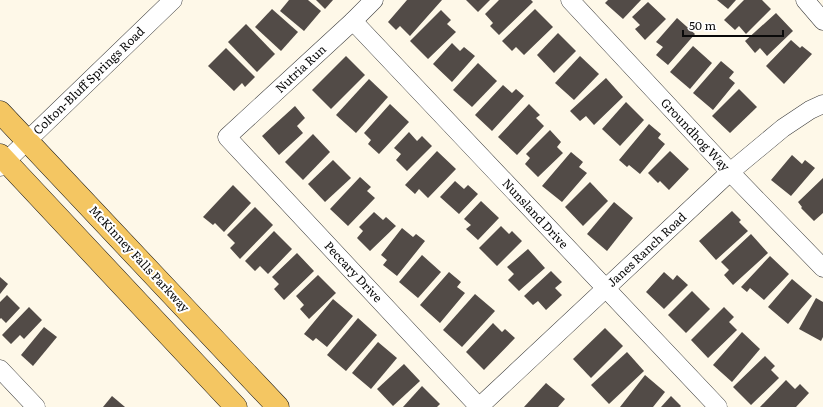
<svg xmlns="http://www.w3.org/2000/svg" width="823" height="407" font-family="Literata,serif">
<style>
.building{fill:#524b47}
.lines{fill:none;stroke-linecap:round;stroke-linejoin:round}
.minor-casing{stroke:#3d3d3d;stroke-width:19}
.major-casing{stroke:#1b1b1b;stroke-width:23}
.minor{stroke:#fff;stroke-width:18}
.major{stroke:#f4c662;stroke-width:22}
.labels{text-anchor:middle;stroke-width:4;stroke-linejoin:round;paint-order:stroke}
.street-label{font-size:12px;fill:#0a0a0a;stroke:#fff}
</style>
<rect width="100%" height="100%" fill="#fef8e8"/>
<g class="building">
<polygon points="289,0 308,0 321,11 304,31 280,11"/>
<polygon points="316,0 333,0 325,9"/>
<polygon points="407,0 442,0 410,36 400,26 396,30 388,22"/>
<polygon points="466,0 490,0 478,12"/>
<polygon points="499,0 531,0 533,2 499,35 490,26 493,23 485,14"/>
<polygon points="608,0 641,0 623,19 605,3"/>
<polygon points="717,0 736,0 728,9"/>
<polygon points="744,0 762,0 771,9 746,34 739,26 735,30 724,20"/>
<polygon points="648,2 666,19 645,40 635,29 640,25 632,17"/>
<polygon points="272,9 298,32 281,51 255,27"/>
<polygon points="535,9 553,27 524,55 516,47 512,51 502,41"/>
<polygon points="441,10 451,20 447,24 456,32 428,59 410,41"/>
<polygon points="776,13 793,31 767,56 760,48 755,53 745,41"/>
<polygon points="677,18 695,34 668,65 656,55 663,47 656,42"/>
<polygon points="246,24 275,54 257,72 228,42"/>
<polygon points="558,33 576,51 554,73 537,55"/>
<polygon points="791,40 800,48 802,46 812,54 784,84 766,66"/>
<polygon points="452,43 460,51 464,47 475,56 452,82 433,64"/>
<polygon points="693,46 712,63 690,89 670,72"/>
<polygon points="226,48 255,77 245,87 242,83 234,91 208,66"/>
<polygon points="346,56 365,75 331,109 312,90"/>
<polygon points="580,56 599,74 574,100 555,83"/>
<polygon points="721,61 734,72 729,78 735,83 713,110 693,93"/>
<polygon points="478,63 497,81 472,107 453,90"/>
<polygon points="606,78 623,97 594,125 586,116 580,121 570,111"/>
<polygon points="369,79 388,97 356,133 336,115"/>
<polygon points="503,85 512,93 516,89 524,96 492,131 475,115"/>
<polygon points="739,89 757,107 730,133 712,116"/>
<polygon points="626,102 644,120 620,146 602,129"/>
<polygon points="390,104 409,122 379,154 368,144 371,140 364,133"/>
<polygon points="529,104 540,115 536,118 544,126 517,155 498,137"/>
<polygon points="295,106 305,118 297,126 303,133 279,155 262,136"/>
<polygon points="649,124 661,134 658,138 665,144 640,174 629,165 627,167 619,160"/>
<polygon points="550,130 561,142 557,147 563,153 538,177 525,164 530,158 526,154"/>
<polygon points="409,132 417,141 422,136 432,146 407,171 396,160 401,154 394,148"/>
<polygon points="313,134 330,152 303,180 285,162"/>
<polygon points="437,151 456,169 428,198 419,189 415,194 405,185"/>
<polygon points="670,151 689,169 669,190 660,181 658,183 648,173"/>
<polygon points="571,152 583,162 579,167 587,173 562,202 542,186"/>
<polygon points="792,155 802,164 805,160 815,168 791,196 771,180"/>
<polygon points="333,160 351,178 325,202 308,184"/>
<polygon points="360,177 371,187 367,191 375,198 348,226 330,209"/>
<polygon points="823,178 823,213 814,221 801,208 802,207 798,202"/>
<polygon points="455,181 464,189 468,185 478,194 459,214 440,197"/>
<polygon points="590,182 608,201 583,226 565,207"/>
<polygon points="233,185 251,203 224,232 215,223 213,225 203,217"/>
<polygon points="481,201 499,218 478,240 466,229 471,225 464,219"/>
<polygon points="614,202 633,218 607,251 587,234"/>
<polygon points="255,207 273,225 240,259 230,248 235,243 227,235"/>
<polygon points="732,211 741,220 739,222 748,231 716,260 699,241"/>
<polygon points="374,212 383,220 386,217 396,226 370,251 357,238 363,231 359,227"/>
<polygon points="501,226 509,234 512,231 522,241 497,266 479,248"/>
<polygon points="402,228 413,237 416,234 425,241 397,276 383,265 387,260 381,255"/>
<polygon points="274,231 292,249 268,274 260,266 255,271 245,261"/>
<polygon points="751,234 768,253 733,285 724,275 729,270 721,262"/>
<polygon points="528,249 545,268 519,291 508,280 514,274 507,267"/>
<polygon points="297,253 314,271 284,300 274,289 279,284 272,277"/>
<polygon points="422,255 441,272 418,298 399,282"/>
<polygon points="770,256 789,274 764,300 750,288 747,292 741,287"/>
<polygon points="551,271 562,282 555,288 562,295 546,310 538,301 533,305 524,296"/>
<polygon points="449,272 461,282 457,287 465,293 440,323 420,305"/>
<polygon points="664,272 673,280 677,275 688,285 664,309 646,292"/>
<polygon points="318,275 336,293 309,319 300,309 304,305 296,296"/>
<polygon points="0,277 8,284 0,294"/>
<polygon points="792,279 812,296 788,324 768,307"/>
<polygon points="692,291 710,309 686,333 668,315"/>
<polygon points="475,294 495,311 462,347 443,330"/>
<polygon points="7,295 20,308 6,323 1,318 0,319 0,302"/>
<polygon points="816,298 823,302 823,337 821,341 799,329"/>
<polygon points="333,299 353,316 327,347 316,338 313,341 304,334"/>
<polygon points="29,307 42,320 24,339 20,335 11,344 2,335"/>
<polygon points="724,307 734,317 729,322 737,330 708,358 691,340"/>
<polygon points="358,318 377,335 346,371 327,355"/>
<polygon points="493,323 502,332 505,329 515,338 484,370 466,352"/>
<polygon points="44,327 57,337 33,366 21,355"/>
<polygon points="605,328 623,346 591,378 573,359"/>
<polygon points="742,332 760,349 732,382 713,365"/>
<polygon points="378,342 397,358 371,389 352,373"/>
<polygon points="627,352 644,371 609,404 591,385"/>
<polygon points="765,356 775,366 771,370 779,378 751,405 733,387"/>
<polygon points="404,364 420,381 393,406 377,389"/>
<polygon points="645,375 665,392 653,407 620,407"/>
<polygon points="786,380 795,389 800,384 809,393 796,407 760,407"/>
<polygon points="546,383 565,399 558,407 524,407"/>
<polygon points="422,386 440,404 437,407 403,407"/>
<polygon points="112,396 125,407 103,407"/>
<polygon points="671,396 681,406 680,407 661,407"/>
</g>
<g class="lines">
<defs>
<g id="minor">
<polyline points="374,0 353,21 227,137 479,407"/>
<polyline points="570,0 730,172 823,268"/>
<polyline points="805,0 823,21"/>
<polyline points="353,21 718,407"/>
<polyline points="0,167 173,0"/>
<polyline points="0,369 36,407"/>
<polyline points="479,407 730,172 783,128 810,110 823,104"/>
</g>
<g id="major">
<polyline points="0,112 278,407"/>
<polyline points="0,155 236,407"/>
</g>
</defs>
<use href="#minor" class="minor-casing"/>
<use href="#major" class="major-casing"/>
<use href="#minor" class="minor"/>
<use href="#major" class="major"/>
</g>
<g class="labels">
<g class="street-label">
<text transform="translate(301 69) rotate(-43)" y="4">Nutria Run</text>
<text transform="translate(89 81) rotate(-44)" y="4">Colton-Bluff Springs Road</text>
<text transform="translate(695 135) rotate(47)" y="4">Groundhog Way</text>
<text transform="translate(535 214) rotate(47)" y="4">Nunsland Drive</text>
<text transform="translate(647 250) rotate(-43)" y="4">Janes Ranch Road</text>
<text transform="translate(139 259) rotate(47)" y="4">McKinney Falls Parkway</text>
<text transform="translate(353 272) rotate(47)" y="4">Peccary Drive</text>
</g>
</g>
<path d="M683 30v6h100v-6" fill="none" stroke="#0a0a0a" stroke-width="2"/>
<text x="689" y="30" font-size="12" fill="#0a0a0a" stroke="#ffffff" stroke-width="3" paint-order="stroke">50 m</text>
</svg>
